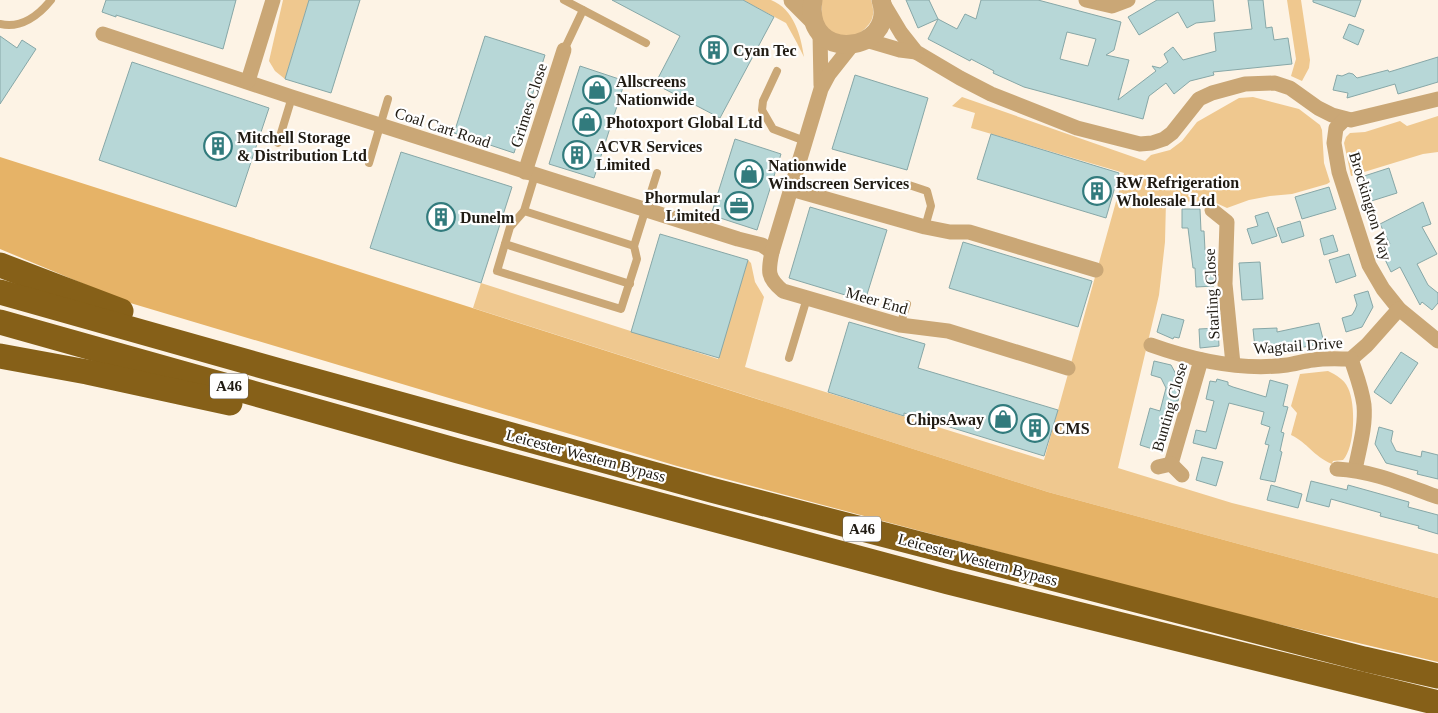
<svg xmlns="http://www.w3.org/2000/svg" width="1438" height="713" font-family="Georgia,serif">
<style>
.green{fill:#efc88f}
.forest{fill:#e6b367}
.building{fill:#b7d7d7;stroke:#87a7a7;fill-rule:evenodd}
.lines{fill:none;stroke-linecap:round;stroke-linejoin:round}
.service{stroke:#caa776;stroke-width:8}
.minor{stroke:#caa776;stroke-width:15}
.tertiary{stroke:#caa776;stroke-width:19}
.trunk{stroke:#866018;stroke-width:25}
.labels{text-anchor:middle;stroke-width:4.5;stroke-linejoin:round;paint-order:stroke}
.shield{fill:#fff;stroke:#635f5a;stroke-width:1}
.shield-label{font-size:15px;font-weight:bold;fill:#201b13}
.poi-label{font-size:16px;font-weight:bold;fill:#201b13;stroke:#fff;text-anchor:start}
.street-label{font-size:16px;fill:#201b13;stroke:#fff}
</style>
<rect width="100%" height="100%" fill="#fdf3e5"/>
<g class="green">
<polygon points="283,0 309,0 285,79 275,71 269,61"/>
<path d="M 743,0 C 751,0 764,0 771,0 C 794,9 801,36 804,57 L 797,43 L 786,23 Z"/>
<path d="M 822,0 L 871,0 C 877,19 870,25 856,36 L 834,35 L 822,23 Z"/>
<polygon points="1287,0 1301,0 1310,60 1309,68 1302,81 1291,76 1296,59"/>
<polygon points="962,97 1145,161 1151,155 1170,150 1182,141 1197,122 1239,98 1253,97 1299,109 1320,125 1322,130 1324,163 1330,182 1327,184 1292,194 1270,196 1249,200 1227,208 1214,202 1166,201 1165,242 1159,295 1118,468 1232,503 1438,554 1438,598 1048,492 473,308 481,283 718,359 748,260 751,263 755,282 764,297 745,367 1044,460 1124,173 971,128 975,113 952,106"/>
<polygon points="1438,116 1438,152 1423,154 1351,176 1344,143 1346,137 1350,133 1365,132 1400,121 1407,126"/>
<path d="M 1328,371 C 1336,375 1344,379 1348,388 C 1356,404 1355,448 1343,460 L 1333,461 L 1332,464 C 1313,456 1308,443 1291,435 L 1297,413 L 1291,406 L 1300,374 Z"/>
</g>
<polygon class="forest" points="0,157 1048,492 1438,598 1438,662 1186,602 677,466 127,302 0,249"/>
<g class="building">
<polygon points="106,0 236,0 223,49 116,15 116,17 102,12"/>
<polygon points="309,0 360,0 331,93 285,79"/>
<polygon points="612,0 743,0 774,17 720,118 655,84 680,36"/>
<polygon points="906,0 929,0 938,19 918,28"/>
<path d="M 981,0 L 1038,0 L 1121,22 L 1114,50 L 1106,55 L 1129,60 L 1118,100 L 1156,71 L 1152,66 L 1160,68 L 1168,62 L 1164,54 L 1173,47 L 1183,60 L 1216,51 L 1214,33 L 1252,29 L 1248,0 L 1263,0 L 1266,28 L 1272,27 L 1274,40 L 1288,38 L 1292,64 L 1213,72 L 1214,75 L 1190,81 L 1174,94 L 1166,83 L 1149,96 L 1143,119 L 1024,87 L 993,73 L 994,71 L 971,59 L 970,61 L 928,39 L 938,19 L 957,29 L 965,14 L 976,19 ZM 1067,32 L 1096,39 L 1088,66 L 1060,59 Z"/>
<polygon points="1157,0 1213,0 1215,21 1196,23 1187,28 1178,12 1139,35 1128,17"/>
<polygon points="1313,0 1361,0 1355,17 1313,2"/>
<polygon points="1349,24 1364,30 1358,45 1343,38"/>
<polygon points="0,36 17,48 22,40 36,49 0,104"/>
<polygon points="485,36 545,55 514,153 454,133"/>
<polygon points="1438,57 1438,82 1398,94 1395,84 1347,98 1348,93 1333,90 1337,75 1342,76 1349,73 1353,74 1357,78 1388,70 1389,72"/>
<polygon points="132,62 269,108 236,207 99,160"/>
<polygon points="580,66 625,81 594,178 549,164"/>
<polygon points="855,75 928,98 907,170 832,149"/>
<polygon points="991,134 1119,173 1106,218 977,179"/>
<polygon points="735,139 781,154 757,230 711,215"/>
<polygon points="401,152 512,187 481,283 370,248"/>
<polygon points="1389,168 1397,193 1365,203 1364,200 1362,201 1355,179"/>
<polygon points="1329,187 1336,209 1302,219 1295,197"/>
<polygon points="1423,202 1431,224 1422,227 1437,254 1417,264 1428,285 1438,293 1438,303 1432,310 1422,302 1420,305 1400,267 1391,272 1380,249 1390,244 1380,224"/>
<polygon points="810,207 887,230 865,301 789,278"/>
<polygon points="1182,209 1200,209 1201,231 1204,231 1205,250 1212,249 1214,286 1196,287 1195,268 1193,268 1188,228 1182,228"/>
<polygon points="1268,212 1277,236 1252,244 1247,229 1258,226 1255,216"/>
<polygon points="1300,221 1304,236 1282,243 1277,228"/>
<polygon points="660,234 748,260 719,358 631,332"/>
<polygon points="1333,235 1338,251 1324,255 1320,239"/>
<polygon points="963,242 1092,281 1078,327 949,288"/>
<polygon points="1349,254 1356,276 1336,283 1329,260"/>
<polygon points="1260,262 1263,299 1242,300 1239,263"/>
<polygon points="1368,291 1373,307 1362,327 1346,332 1342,318 1352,315 1355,310 1357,305 1354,295"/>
<polygon points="1162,314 1184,320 1179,338 1174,337 1173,339 1157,332"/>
<polygon points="849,322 925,344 918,368 1058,410 1044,456 904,413 904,416 828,392"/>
<polygon points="1319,323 1324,343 1299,348 1298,345 1272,347 1272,350 1260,350 1260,348 1255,348 1253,329 1277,328 1277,332"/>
<polygon points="1218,328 1219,346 1200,348 1199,329"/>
<polygon points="1401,352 1418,363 1391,404 1374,392"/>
<polygon points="1154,361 1171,365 1182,385 1178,401 1176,401 1162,452 1140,445 1150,408 1160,411 1166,388 1161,378 1151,375"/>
<polygon points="1217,379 1228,382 1228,385 1233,387 1266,397 1270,380 1288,385 1283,406 1288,407 1281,432 1284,433 1280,451 1282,452 1275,482 1260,479 1269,445 1265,444 1270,427 1261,424 1264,412 1229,403 1216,449 1193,443 1196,430 1206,432 1214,401 1206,399 1210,381 1216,382"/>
<polygon points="1379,427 1393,431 1391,441 1396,451 1421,457 1422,451 1438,455 1438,479 1417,474 1418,471 1386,463 1375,444"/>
<polygon points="1202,457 1223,462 1216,486 1196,480"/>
<polygon points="1311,481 1347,490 1348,485 1409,502 1408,507 1438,515 1438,534 1418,528 1419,526 1380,516 1381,513 1331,499 1329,507 1306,501"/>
<polygon points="1271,485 1302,494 1298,508 1267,500"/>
</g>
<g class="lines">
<g class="service">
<polyline points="564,0 646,43"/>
<path d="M 0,24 C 21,29 39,15 51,0"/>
<polyline points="564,50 583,10"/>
<polyline points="777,71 763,101 762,110 773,129 805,141"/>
<polyline points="278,143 292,97"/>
<polyline points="369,163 388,99"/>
<polyline points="535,175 524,211 510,227 497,271 621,309 637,259 634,246 657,173"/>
<polyline points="909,185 927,191 931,206 925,227"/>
<polyline points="524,211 634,246"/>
<polyline points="505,244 630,284"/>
<polyline points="900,325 907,304"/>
<polyline points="789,358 807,298"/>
</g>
<g class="minor">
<polyline points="1086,0 1112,6 1128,0"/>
<polyline points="883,3 901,33 916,52 960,78 991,94 1077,128 1140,144 1152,143 1164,139 1172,133 1199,99 1212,93 1245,84 1275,83 1290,88 1318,108 1332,115 1351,120 1438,99"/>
<polyline points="820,33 821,85"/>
<polyline points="103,34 292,97 738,239 762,245 772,252"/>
<polyline points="866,40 900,50 916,52"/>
<path d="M 852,45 L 829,74 L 821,89 L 772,252 C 768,271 767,278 783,291 L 900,325 L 948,331 L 1068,368"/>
<polyline points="248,81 273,0"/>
<polyline points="1345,119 1336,128 1334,143 1339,172 1369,265 1383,289 1399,309 1438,341"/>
<polyline points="525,172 564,50"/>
<polyline points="791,189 925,227 950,232 969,232 1096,270"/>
<polyline points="1212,210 1227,222 1225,284 1233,364"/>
<path d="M 1151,345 C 1193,360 1241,371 1287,365 C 1295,364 1304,361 1313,360 C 1326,358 1339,359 1351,359 L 1367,345 L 1399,309"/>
<path d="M 1351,359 C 1356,374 1362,389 1364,405 C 1366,426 1359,449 1355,470"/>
<polyline points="1171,464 1201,360"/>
<polyline points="1158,467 1171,464 1182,475"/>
<path d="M 1337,469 C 1374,471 1404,485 1438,497"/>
</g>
<g class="tertiary">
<polyline points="793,0 813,20"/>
<path d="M 813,0 C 803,65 898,53 881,0"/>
</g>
<g class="trunk">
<polyline points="0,265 121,311"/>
<polyline points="0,292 287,373 711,490 1364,659 1438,676"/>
<polyline points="0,322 458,451 948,582 1438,703"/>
<polyline points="0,356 87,372 230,403"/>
</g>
</g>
<defs>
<symbol id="building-ring" viewBox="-11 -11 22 22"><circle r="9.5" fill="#fff" stroke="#327b7d" stroke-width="1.5"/><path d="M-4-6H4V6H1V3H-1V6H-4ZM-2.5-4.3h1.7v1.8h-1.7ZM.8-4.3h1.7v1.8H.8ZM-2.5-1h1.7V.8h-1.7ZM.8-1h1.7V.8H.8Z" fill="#327b7d"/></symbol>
<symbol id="shop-ring" viewBox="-11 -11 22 22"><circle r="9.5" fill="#fff" stroke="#327b7d" stroke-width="1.5"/><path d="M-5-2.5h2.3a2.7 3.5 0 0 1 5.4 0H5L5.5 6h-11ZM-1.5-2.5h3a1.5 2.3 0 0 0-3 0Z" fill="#327b7d"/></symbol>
<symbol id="office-ring" viewBox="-11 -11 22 22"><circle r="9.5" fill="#fff" stroke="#327b7d" stroke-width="1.5"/><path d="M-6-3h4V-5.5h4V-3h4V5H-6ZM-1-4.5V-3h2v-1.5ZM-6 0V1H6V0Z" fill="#327b7d"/></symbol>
</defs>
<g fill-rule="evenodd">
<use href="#building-ring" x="698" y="34" width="32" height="32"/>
<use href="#shop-ring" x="581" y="74" width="32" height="32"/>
<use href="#shop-ring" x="571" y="106" width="32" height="32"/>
<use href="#building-ring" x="202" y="130" width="32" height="32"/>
<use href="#building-ring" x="561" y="139" width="32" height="32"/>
<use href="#shop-ring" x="733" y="158" width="32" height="32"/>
<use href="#building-ring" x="1081" y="175" width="32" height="32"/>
<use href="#office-ring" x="723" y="190" width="32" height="32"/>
<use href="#building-ring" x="425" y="201" width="32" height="32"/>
<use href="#shop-ring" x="987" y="403" width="32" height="32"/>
<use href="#building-ring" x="1019" y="412" width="32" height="32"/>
</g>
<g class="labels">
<g class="shield">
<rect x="210" y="373.5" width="38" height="25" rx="4"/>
<rect x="843" y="516.5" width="38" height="25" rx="4"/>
</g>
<g class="shield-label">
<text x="229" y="391">A46</text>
<text x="862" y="534">A46</text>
</g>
<g class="poi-label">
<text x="733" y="56">Cyan Tec</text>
<text x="616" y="87">Allscreens<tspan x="616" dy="18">Nationwide</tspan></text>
<text x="606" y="128">Photoxport Global Ltd</text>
<text x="237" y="143">Mitchell Storage<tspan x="237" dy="18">&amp; Distribution Ltd</tspan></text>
<text x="596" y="152">ACVR Services<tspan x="596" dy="18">Limited</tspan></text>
<text x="768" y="171">Nationwide<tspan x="768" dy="18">Windscreen Services</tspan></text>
<text x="1116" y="188">RW Refrigeration<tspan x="1116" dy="18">Wholesale Ltd</tspan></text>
<text x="720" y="203" text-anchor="end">Phormular<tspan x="720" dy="18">Limited</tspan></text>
<text x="460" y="223">Dunelm</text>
<text x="984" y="425" text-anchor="end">ChipsAway</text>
<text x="1054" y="434">CMS</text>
</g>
<g class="street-label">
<text transform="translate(528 105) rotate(-72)" y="6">Grimes Close</text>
<text transform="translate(443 127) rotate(18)" y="6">Coal Cart Road</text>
<text transform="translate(1371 206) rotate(73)" y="6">Brockington Way</text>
<text transform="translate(1211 294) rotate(-93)" y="6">Starling Close</text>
<text transform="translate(877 300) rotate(16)" y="6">Meer End</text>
<text transform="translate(1298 345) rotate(-4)" y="6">Wagtail Drive</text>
<text transform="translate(1169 407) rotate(-74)" y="6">Bunting Close</text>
<text transform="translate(586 455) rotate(15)" y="6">Leicester Western Bypass</text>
<text transform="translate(978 559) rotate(15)" y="6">Leicester Western Bypass</text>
</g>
</g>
</svg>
